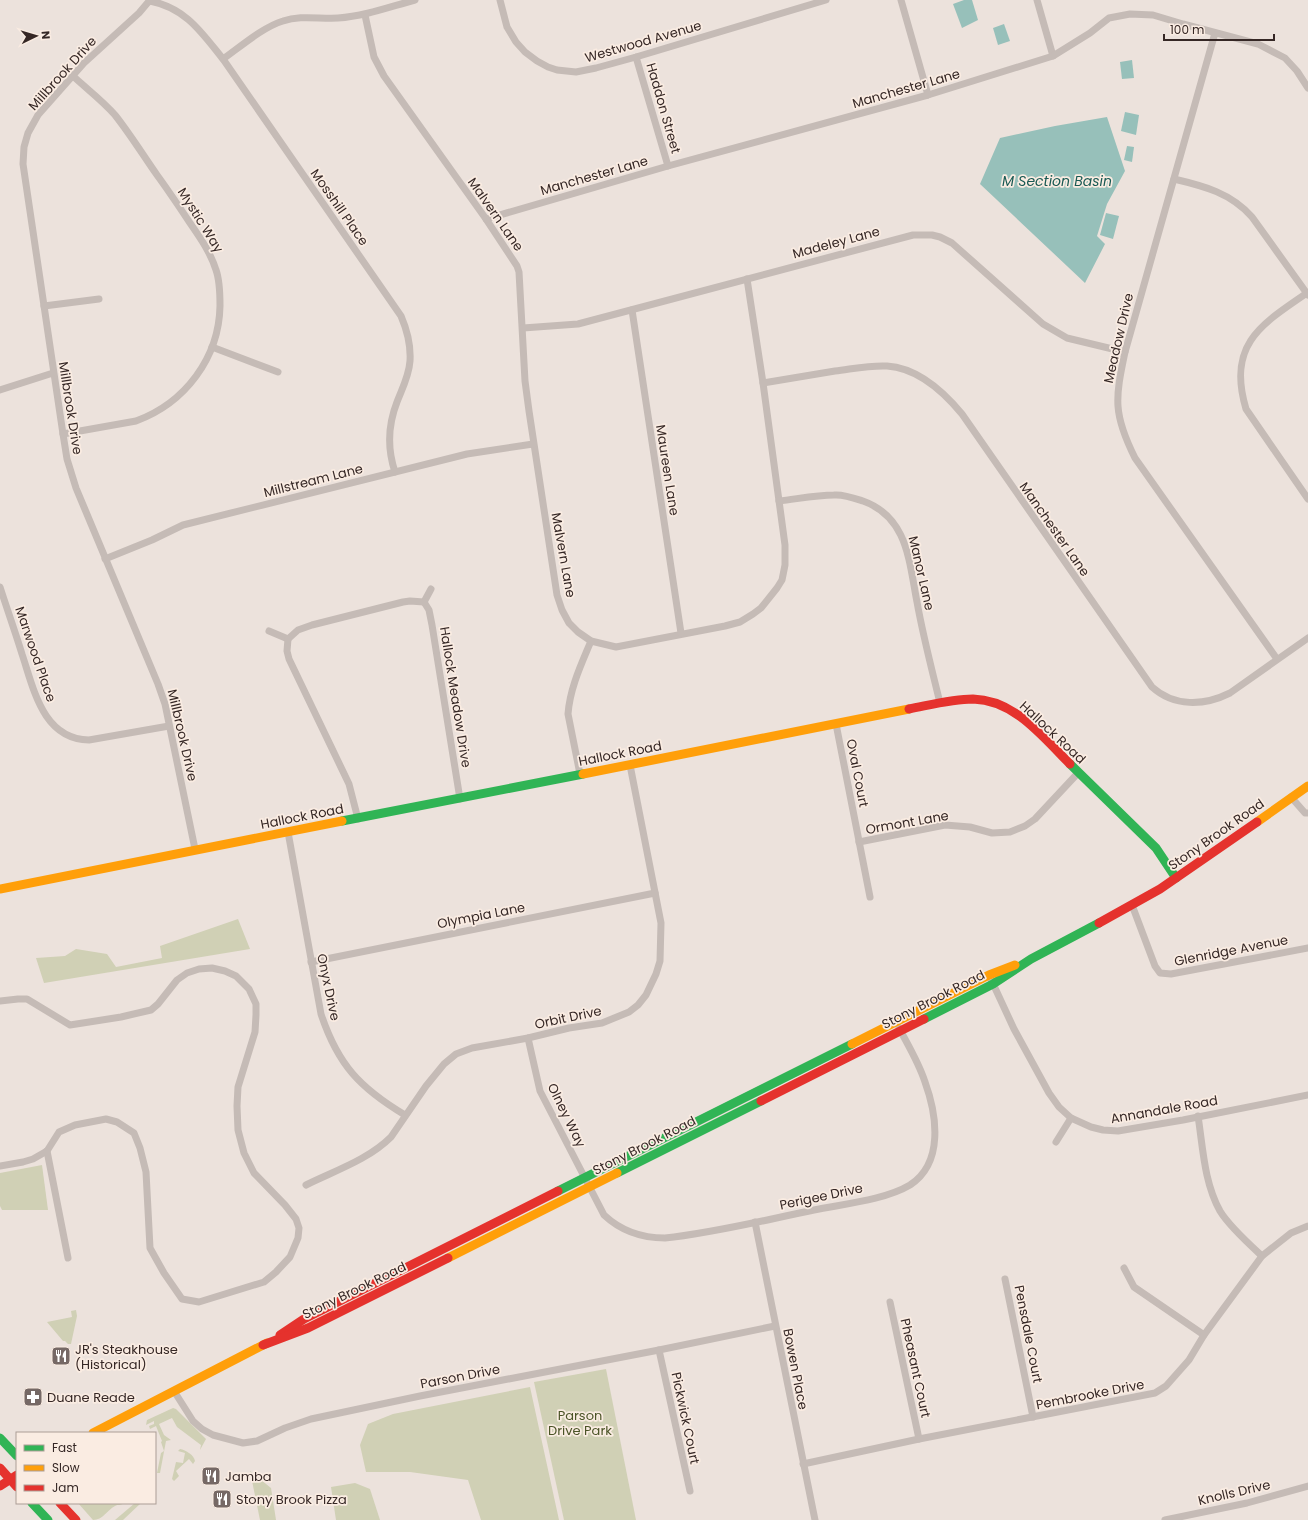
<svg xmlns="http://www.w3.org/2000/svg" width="1308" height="1520" font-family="Poppins,sans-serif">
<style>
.green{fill:#d0d0b5}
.water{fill:#97c0ba}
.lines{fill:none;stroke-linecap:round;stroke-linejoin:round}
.street{stroke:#c5bbb6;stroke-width:7}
.fast{stroke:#30b455;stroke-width:9}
.slow{stroke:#ff9f0a;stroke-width:9}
.jam{stroke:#e5322d;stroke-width:9}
.labels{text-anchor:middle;stroke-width:3.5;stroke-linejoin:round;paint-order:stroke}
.street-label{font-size:13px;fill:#352725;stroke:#faece2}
.poi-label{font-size:13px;fill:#352725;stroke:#faece2;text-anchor:start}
.park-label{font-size:13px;fill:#4b5427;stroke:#faece2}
.water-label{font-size:14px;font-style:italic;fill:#185953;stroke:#faece2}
</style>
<rect width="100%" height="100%" fill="#ece2dc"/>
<g class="green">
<polygon points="238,919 250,949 44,983 36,958 65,956 76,949 107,954 116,967 162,958 160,946"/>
<polygon points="42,1165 48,1210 2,1210 0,1206 0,1173"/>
<polygon points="76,1310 77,1316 71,1344 68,1344 65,1341 63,1341 47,1322 72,1317 71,1311"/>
<polygon points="606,1369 636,1520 564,1520 534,1382"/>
<polygon points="530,1387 559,1520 481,1520 468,1480 410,1472 366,1472 360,1445 368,1424 393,1414"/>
<polygon points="173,1408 176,1409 206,1439 200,1450 201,1445 177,1427 172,1418 159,1424 164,1435 171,1440 166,1441 160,1473 157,1473 161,1453 164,1451 161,1442 162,1441 156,1426 150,1429 149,1426 154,1424 154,1421 146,1425 147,1420"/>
<path d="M 180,1449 C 186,1450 194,1455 195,1461 L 193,1464 L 189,1459 L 176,1471 L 179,1476 L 174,1481 L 172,1479 L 176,1462 L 183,1463 L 185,1453 L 178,1451 Z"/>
<polygon points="250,1471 271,1488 276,1520 260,1520"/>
<polygon points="355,1483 370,1489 380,1520 336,1520 331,1487"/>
<path d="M 78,1503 L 124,1503 C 120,1506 118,1504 115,1506 C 107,1510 103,1520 93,1520 Z"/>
<polygon points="135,1503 141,1503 123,1520 115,1520"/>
</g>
<g class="water">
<polygon points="964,0 972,0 978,20 962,28 953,4"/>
<polygon points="1004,24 1010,41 998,45 993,28"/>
<polygon points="1132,60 1134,78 1122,79 1120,62"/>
<polygon points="1125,112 1139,115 1136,135 1121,131"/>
<polygon points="1107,117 1125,171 1107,204 1097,236 1105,244 1085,283 980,184 1000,138 1055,126"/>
<polygon points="1127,146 1134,147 1132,162 1124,160"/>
<polygon points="1106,213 1119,216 1113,239 1100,235"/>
</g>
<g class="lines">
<g class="street">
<polyline points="150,0 139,13 84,63 38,115 28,133 24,147 23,164 63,434 67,459 76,488 158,684 165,704 195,849"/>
<polyline points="500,0 507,27 516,42 525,52 537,61 548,67 557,70 576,72 596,68 636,57 826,0"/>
<polyline points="901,0 928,95"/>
<polyline points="1037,0 1053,56"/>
<path d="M 150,1 C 186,8 202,33 223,59 L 401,316 C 407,330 411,345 410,361 C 409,376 402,389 397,402 C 388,425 387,448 395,472"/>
<polyline points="365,15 374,57 384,76 486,219 517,266 519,272 525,381 529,411 557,595 562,610 569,623 578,632 591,641 616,647 725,626 740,622 753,614 761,608 777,588 782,580 785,565 785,545 763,383 747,279"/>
<path d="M 1215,33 L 1125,352 C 1115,399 1113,414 1135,458 L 1277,659"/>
<polyline points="636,57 668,166"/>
<path d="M 223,59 C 240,47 263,27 283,21 C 300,15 319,19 338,18 C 365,16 389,7 415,0"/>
<path d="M 1174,179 C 1204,186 1231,193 1252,217 L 1308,295"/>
<polyline points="486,219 668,166 928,95 1053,56 1090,33 1109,18 1130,14 1153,15 1183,24 1258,44 1285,58 1297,71 1308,88"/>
<path d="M 1307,293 C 1260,325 1227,345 1246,409 L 1308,499"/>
<polyline points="44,306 99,299"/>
<polyline points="632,310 681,633"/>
<polyline points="523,328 578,324 913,235 932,235 940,237 952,243 1043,324 1067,338 1125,352"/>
<polyline points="212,347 278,372"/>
<path d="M 763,383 C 787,379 811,375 835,371 C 852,369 870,365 887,366 C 918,368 943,391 962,414 L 1152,687 C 1174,707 1204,706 1230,693 L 1308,638"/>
<polyline points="0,390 53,373"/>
<path d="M 63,434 L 136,421 C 185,403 219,358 220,306 C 220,294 220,281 216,270 C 210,251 199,236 188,220 C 178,205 168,190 157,175 C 143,155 130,134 115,115 C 103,101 87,89 73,76"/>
<path d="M 779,501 C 797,499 816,495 834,495 C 843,494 854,498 863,501 C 908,517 909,562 917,602 C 923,636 932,670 940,703"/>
<polyline points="105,559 152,540 183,525 467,454 533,444"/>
<path d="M 0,587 C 7,609 15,631 22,654 C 34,690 43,739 89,740 L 169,726"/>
<polyline points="424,602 429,610 432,625 460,799"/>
<polyline points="424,602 431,589"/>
<polyline points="269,631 288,639"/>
<polyline points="288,639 287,651 289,659 349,784 358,819"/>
<polyline points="288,639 298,630 312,625 403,602 410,601 424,602"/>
<polyline points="836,724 870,897"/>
<path d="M 580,774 L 568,714 C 570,688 581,665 591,641"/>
<polyline points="1291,797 1305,813 1308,813"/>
<path d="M 288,832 L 321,1014 C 338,1065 360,1088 405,1115"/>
<polyline points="859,842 945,825 970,827 992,833 1010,832 1025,826 1035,819 1078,773"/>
<polyline points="1132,905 1155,966 1160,973 1171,974 1308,948"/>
<polyline points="311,962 655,893"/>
<polyline points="989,975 1014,1029 1049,1093 1059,1107 1071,1118 1091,1127 1103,1130 1118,1131 1183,1120 1308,1095"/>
<polyline points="0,1001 18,999 27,999 70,1025 121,1017 151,1010 158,1004 177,980 187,973 199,969 212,968 225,971 236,976 249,989 256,1004 256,1015 255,1032 238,1087 237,1106 238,1130 244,1153 254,1173 285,1205 296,1219 299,1228 298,1238 290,1257 276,1272 264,1282 199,1302 182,1299 164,1273 150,1248 146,1172 140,1148 134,1133 117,1122 106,1119 75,1125 59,1132 47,1151 33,1159 23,1162 0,1166"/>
<path d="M 528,1038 L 540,1091 L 604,1215 C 621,1231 641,1238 665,1238 C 714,1233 765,1220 814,1210 C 843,1204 885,1200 910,1185 C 944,1163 937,1115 925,1082 C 919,1063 908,1045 899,1028"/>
<path d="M 1198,1116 C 1203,1148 1204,1182 1220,1211 C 1229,1226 1249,1244 1262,1256"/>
<polyline points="1056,1142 1071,1118"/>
<polyline points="47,1151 68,1258"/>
<path d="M 306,1185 C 334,1171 368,1160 391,1137 L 426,1086 L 444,1064 L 456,1054 L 472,1048 L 528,1038 L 569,1028 L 602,1023 L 629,1012 L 638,1005 L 646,995 L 656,974 L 660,961 L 661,923 L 630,765"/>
<polyline points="755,1222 815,1520"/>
<polyline points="1124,1268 1134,1287 1204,1335"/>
<polyline points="1005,1279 1033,1417"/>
<polyline points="890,1302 919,1439"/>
<polyline points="659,1350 690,1491"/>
<polyline points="174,1391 193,1421 202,1429 213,1435 243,1443 257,1441 285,1428 311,1419 420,1396 659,1350 775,1326"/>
<polyline points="803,1464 919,1439 1155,1393 1166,1386 1189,1360 1204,1335 1262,1256 1291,1233 1308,1226"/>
<polyline points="1165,1520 1247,1503 1308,1486"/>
</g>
<g class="fast">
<polyline points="1070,764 1156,848 1176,878"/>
<polyline points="342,821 583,774"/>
<polyline points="924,1019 993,984 1031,959 1099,923"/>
<polyline points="617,1173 761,1101"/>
<polyline points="558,1191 852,1044"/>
<polyline points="0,1438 17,1456"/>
<polyline points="32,1503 48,1520"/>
</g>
<g class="slow">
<polyline points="583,774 909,709"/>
<polyline points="1257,822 1308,786"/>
<polyline points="0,889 342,821"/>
<polyline points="852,1044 989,975 1015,965"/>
<polyline points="448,1258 617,1173"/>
<polyline points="93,1433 267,1343"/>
</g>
<g class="jam">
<path d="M 909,709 C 930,705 952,699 973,699 C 1015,700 1043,737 1070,764"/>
<polyline points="1099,923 1160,889 1257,822"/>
<polyline points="761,1101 924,1019"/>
<polyline points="280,1335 304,1319 558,1191"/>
<polyline points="263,1345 308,1328 448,1258"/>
<polyline points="0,1468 17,1487"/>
<polyline points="0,1486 17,1475"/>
<polyline points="60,1503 76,1520"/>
</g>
</g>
<defs>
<symbol id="restaurant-square" viewBox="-11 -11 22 22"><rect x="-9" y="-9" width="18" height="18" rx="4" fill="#756865" stroke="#faece2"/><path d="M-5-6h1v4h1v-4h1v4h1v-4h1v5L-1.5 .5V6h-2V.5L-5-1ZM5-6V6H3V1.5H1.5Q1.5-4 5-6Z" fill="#fff"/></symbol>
<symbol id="pharmacy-square" viewBox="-11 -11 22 22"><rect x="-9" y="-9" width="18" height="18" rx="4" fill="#756865" stroke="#faece2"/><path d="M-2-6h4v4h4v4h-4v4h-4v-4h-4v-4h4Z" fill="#fff"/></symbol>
</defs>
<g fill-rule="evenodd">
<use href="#restaurant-square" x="50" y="1345" width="22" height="22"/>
<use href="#pharmacy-square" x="22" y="1386" width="22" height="22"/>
<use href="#restaurant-square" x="200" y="1465" width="22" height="22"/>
<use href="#restaurant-square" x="211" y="1488" width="22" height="22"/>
</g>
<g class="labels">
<g class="street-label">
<text transform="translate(643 41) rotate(-16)" y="5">Westwood Avenue</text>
<text transform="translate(62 73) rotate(-48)" y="5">Millbrook Drive</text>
<text transform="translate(906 88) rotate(-16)" y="5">Manchester Lane</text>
<text transform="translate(664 108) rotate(74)" y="5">Haddon Street</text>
<text transform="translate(594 175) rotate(-16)" y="5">Manchester Lane</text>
<text transform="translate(340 207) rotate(55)" y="5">Mosshill Place</text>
<text transform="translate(496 214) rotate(55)" y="5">Malvern Lane</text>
<text transform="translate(201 220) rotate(58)" y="5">Mystic Way</text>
<text transform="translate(836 242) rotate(-15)" y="5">Madeley Lane</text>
<text transform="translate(1118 338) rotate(-77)" y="5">Meadow Drive</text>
<text transform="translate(71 408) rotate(81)" y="5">Millbrook Drive</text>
<text transform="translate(668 470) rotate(81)" y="5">Maureen Lane</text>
<text transform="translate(313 480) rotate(-14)" y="5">Millstream Lane</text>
<text transform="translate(1055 529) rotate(55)" y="5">Manchester Lane</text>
<text transform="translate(564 555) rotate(80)" y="5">Malvern Lane</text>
<text transform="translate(922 573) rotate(77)" y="5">Manor Lane</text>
<text transform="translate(36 654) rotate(71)" y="5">Marwood Place</text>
<text transform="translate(456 697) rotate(81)" y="5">Hallock Meadow Drive</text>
<text transform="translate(1053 732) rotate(43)" y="5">Hallock Road</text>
<text transform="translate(183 735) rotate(77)" y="5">Millbrook Drive</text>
<text transform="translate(620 753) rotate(-11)" y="5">Hallock Road</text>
<text transform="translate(858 773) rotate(79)" y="5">Oval Court</text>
<text transform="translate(302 816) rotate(-11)" y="5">Hallock Road</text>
<text transform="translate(907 822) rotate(-10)" y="5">Ormont Lane</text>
<text transform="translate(1216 834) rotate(-35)" y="5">Stony Brook Road</text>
<text transform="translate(481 915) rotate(-11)" y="5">Olympia Lane</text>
<text transform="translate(1231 950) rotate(-11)" y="5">Glenridge Avenue</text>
<text transform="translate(329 987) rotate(78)" y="5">Onyx Drive</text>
<text transform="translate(933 999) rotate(-27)" y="5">Stony Brook Road</text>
<text transform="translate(568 1017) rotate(-12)" y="5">Orbit Drive</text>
<text transform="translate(1164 1109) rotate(-10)" y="5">Annandale Road</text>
<text transform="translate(567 1115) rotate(64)" y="5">Olney Way</text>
<text transform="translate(644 1145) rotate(-27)" y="5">Stony Brook Road</text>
<text transform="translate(821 1196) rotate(-12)" y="5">Perigee Drive</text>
<text transform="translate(354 1290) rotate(-26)" y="5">Stony Brook Road</text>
<text transform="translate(1029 1334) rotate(79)" y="5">Pensdale Court</text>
<text transform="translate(916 1368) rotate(78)" y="5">Pheasant Court</text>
<text transform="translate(796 1369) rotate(79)" y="5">Bowen Place</text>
<text transform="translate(460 1376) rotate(-11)" y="5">Parson Drive</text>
<text transform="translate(1090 1394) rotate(-11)" y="5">Pembrooke Drive</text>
<text transform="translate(686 1418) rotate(78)" y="5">Pickwick Court</text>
<text transform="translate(1234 1492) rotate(-13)" y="5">Knolls Drive</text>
</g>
<g class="poi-label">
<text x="75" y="1354">JR's Steakhouse<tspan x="75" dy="15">(Historical)</tspan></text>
<text x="47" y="1402">Duane Reade</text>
<text x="225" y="1481">Jamba</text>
<text x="236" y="1504">Stony Brook Pizza</text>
</g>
<g class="park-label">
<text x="580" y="1420">Parson<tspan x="580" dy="15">Drive Park</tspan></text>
</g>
<g class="water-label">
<text x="1057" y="186">M Section Basin</text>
</g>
</g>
<rect x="16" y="1432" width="140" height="72" fill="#faece2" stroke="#ab9d96"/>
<rect x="24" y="1445" width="20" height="6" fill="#30b455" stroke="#ab9d96"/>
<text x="52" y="1452" font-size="12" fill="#352725">Fast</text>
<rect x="24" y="1465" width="20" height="6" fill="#ff9f0a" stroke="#ab9d96"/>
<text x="52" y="1472" font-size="12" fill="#352725">Slow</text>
<rect x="24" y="1485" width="20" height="6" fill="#e5322d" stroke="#ab9d96"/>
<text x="52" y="1492" font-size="12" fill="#352725">Jam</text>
<g transform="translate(36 36) rotate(85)" stroke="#faece2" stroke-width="3" paint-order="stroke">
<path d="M0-3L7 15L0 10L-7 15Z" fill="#352725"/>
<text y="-6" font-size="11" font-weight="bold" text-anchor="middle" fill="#352725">N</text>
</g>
<path d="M1164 34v6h110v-6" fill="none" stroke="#352725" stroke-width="2"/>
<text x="1170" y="34" font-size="12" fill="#352725" stroke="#faece2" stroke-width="3" paint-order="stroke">100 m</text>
</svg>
